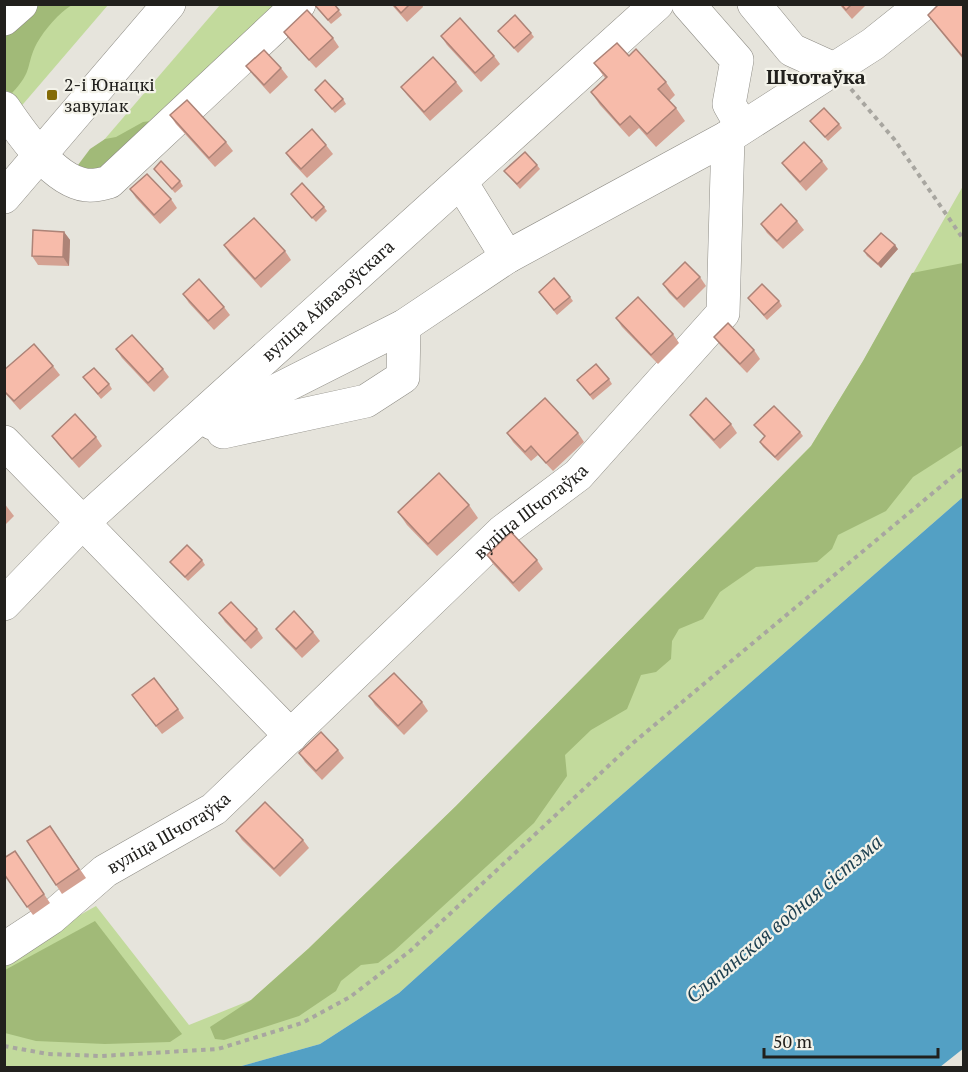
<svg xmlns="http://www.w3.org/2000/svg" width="968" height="1072" font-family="'PT Serif',serif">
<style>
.green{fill:#c2da9c}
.forest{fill:#a1ba78}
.water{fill:#53a0c4}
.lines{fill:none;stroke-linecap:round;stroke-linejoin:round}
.minor-casing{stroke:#8e8c85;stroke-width:34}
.path{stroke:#a8a6a0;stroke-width:4;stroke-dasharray:4.5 4.5;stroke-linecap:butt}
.minor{stroke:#fff;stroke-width:33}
.wall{fill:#d4a192}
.shaded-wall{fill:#ad8377}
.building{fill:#f7bbaa;stroke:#ad8377;stroke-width:1.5}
.poi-dot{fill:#846b06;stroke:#f3f2e9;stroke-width:2}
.labels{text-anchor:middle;stroke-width:4.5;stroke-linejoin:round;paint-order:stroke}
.poi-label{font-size:18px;fill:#21201d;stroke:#f3f2e9;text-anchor:start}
.street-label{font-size:18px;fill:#21201d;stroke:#f3f2e9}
.neighbourhood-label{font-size:20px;font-weight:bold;fill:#21201d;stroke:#f3f2e9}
.water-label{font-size:20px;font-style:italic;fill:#1b3e4f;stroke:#f3f2e9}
</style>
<rect width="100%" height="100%" fill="#e6e4dc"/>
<g class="green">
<polygon points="23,5 108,5 18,110 5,95 4,21"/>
<polygon points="220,5 287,5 203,85 73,176"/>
<polygon points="963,186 963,497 539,867 399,993 320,1044 238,1067 5,1067 4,958 96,906 189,1025 251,1000 308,949 456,806 811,446 863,361"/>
</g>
<g class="forest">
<path d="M 25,5 L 72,5 C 59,13 45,29 37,43 C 25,66 34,70 12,93 L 5,90 L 4,22 Z"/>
<polygon points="159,120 108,177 72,173 90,149 105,139 116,137 143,122"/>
<polygon points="963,263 963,445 913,477 886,511 838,535 832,549 817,562 756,567 720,592 703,619 679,629 672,641 671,659 656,672 641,675 627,709 591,730 565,755 567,776 534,823 394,951 378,963 361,965 341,981 336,991 299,1016 224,1040 215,1039 210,1027 251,1000 308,949 456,806 811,446 863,361 912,273"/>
<polygon points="95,921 182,1034 170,1042 105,1044 36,1041 5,1033 5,970"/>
</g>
<polygon class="water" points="963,497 964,1048 940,1067 238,1067 320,1044 399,993 539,867"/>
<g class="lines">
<defs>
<g id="minor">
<polyline points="688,4 737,60 729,104 742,127"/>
<polyline points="754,4 792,50 834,69"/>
<polyline points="4,19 21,4"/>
<path d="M 4,108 C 21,133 54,181 86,185 C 93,186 102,184 109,182 L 299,4"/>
<polyline points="462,184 507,257"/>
<polyline points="4,197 169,4"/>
<polyline points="212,423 404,326 507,257 728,137 873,44 923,4"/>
<polyline points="223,432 366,401 403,377 404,326"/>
<polyline points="4,442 291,736"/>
<path id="s1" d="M 4,604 L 81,524 L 657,4"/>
<path id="s2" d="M 4,949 L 51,918 L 105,871 L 214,809 L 503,531 L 578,475 L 723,313 L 728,137"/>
</g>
</defs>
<use href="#minor" class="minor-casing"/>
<g class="path">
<polyline points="851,89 894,139 964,240"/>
<polyline points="4,1046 48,1054 101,1056 218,1049 302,1023 350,997 410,951 633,743 964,467"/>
</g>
<use href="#minor" class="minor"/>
</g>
<g class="wall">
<polygon points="313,4 334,4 342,15 331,24"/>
<polygon points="391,4 422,4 423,7 407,22"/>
<polygon points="839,4 867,4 852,19"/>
<polygon points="963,4 963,59 937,27 928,15"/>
<polygon points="498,31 531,33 534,37 518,53"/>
<polygon points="284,32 333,38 339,47 316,68 290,40"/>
<polygon points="441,36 494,56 500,64 481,82 447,45"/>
<polygon points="629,56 666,82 675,95 669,101 676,108 685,121 656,147 639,128 629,137 600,105 591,92 605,78 594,63"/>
<polygon points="246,66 281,68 288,77 270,94 253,75"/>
<polygon points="456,82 463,91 430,121 407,95 401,87"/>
<polygon points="315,90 343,99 346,104 335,113"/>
<polygon points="170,115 226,142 233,151 215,167 176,124"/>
<polygon points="810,121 839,124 842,128 828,141"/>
<polygon points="326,145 333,154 307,178 292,162 286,153"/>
<polygon points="822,161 828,169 806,191 788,171 782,163"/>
<polygon points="537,165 540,169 520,189 504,171"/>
<polygon points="154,169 180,181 183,186 175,193"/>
<polygon points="130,189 171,199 177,208 160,224 136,198"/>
<polygon points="291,194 324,207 327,211 316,222"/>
<polygon points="797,221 804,230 783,249 767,233 761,224"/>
<polygon points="64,232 70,240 69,266 38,265 32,256"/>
<polygon points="224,245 285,251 291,260 261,288 230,254"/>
<polygon points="898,249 881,268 867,256 864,251"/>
<polygon points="700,277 706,286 684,308 669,293 663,284"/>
<polygon points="539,292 570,297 573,301 557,315"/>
<polygon points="183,294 224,307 230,315 214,330 189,303"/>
<polygon points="748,298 779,301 782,306 767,320"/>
<polygon points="616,318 673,334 679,343 658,364 622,327"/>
<polygon points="714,337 754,350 760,359 747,373 720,345"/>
<polygon points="116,349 163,369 169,377 154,392 122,358"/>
<polygon points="53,366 60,375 20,410 4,392 4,370"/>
<polygon points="83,377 109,384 112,389 101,399"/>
<polygon points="609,379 612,384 593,400 577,380"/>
<polygon points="690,415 731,424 737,433 720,449 696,423"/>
<polygon points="754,425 800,432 803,436 778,461 763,447 760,442 765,437"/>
<polygon points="507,433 578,433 584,442 553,471 538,455 531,461 513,442"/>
<polygon points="52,436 96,437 102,446 79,468 58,444"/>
<polygon points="4,503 14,516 4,526"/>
<polygon points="469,505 478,518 437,556 407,525 398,512"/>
<polygon points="487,555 537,560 543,569 519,592 493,564"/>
<polygon points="202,560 205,565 188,581 170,562"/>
<polygon points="219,613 257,629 263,638 251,649 225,622"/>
<polygon points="276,629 313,632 320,641 302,658 282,637"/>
<polygon points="369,696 422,702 428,711 404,735 375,705"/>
<polygon points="138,703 178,709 184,718 162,734"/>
<polygon points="338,750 344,758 322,780 305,762 299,753"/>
<polygon points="50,826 86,878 62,894 27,841"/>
<polygon points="236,831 303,840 309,848 280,877 242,840"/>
<polygon points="15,851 50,903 33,915 4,874"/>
</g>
<g class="shaded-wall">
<polygon points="64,232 70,240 69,266 63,257"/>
<polygon points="895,245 898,249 881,268 878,264"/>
</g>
<g class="building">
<polygon points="314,4 334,4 339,10 328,20"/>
<polygon points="393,4 410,4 401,13"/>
<polygon points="841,4 852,4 846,10"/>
<polygon points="939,4 963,4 963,57 928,15"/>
<polygon points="307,10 333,38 309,60 284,32"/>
<polygon points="515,15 531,33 514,48 498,31"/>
<polygon points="460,18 494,56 475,73 441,36"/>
<polygon points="617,43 629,56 636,49 666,82 658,89 676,108 647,134 630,116 620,125 591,92 607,77 594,63"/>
<polygon points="264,50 281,68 264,85 246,66"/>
<polygon points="433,57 456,82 424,112 401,87"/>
<polygon points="325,80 343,99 332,109 315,90"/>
<polygon points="187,100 226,142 209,158 170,115"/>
<polygon points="824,108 839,124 825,137 810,121"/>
<polygon points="312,129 326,145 301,169 286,153"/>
<polygon points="804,142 822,161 800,182 782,163"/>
<polygon points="525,152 537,165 517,184 504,171"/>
<polygon points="161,161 180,181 172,189 154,169"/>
<polygon points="147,174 171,199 154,215 130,189"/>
<polygon points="302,183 324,207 312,218 291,194"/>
<polygon points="781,204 797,221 777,241 761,224"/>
<polygon points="254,218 285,251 255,279 224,245"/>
<polygon points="33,230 64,232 63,257 32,256"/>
<polygon points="881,233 895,245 878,264 864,251"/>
<polygon points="685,262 700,277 677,299 663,284"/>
<polygon points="554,278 570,297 554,310 539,292"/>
<polygon points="199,279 224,307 208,321 183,294"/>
<polygon points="762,284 779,301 764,315 748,298"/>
<polygon points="638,297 673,334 651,355 616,318"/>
<polygon points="728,323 754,350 740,364 714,337"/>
<polygon points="132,335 163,369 148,383 116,349"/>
<polygon points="34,344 53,366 14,401 4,391 4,370"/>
<polygon points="596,364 609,379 590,395 577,380"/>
<polygon points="94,368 109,384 98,394 83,377"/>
<polygon points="545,398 578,433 546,463 531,446 525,452 507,433"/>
<polygon points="706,398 731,424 714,440 690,415"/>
<polygon points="774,406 800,432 775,457 760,442 765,436 754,425"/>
<polygon points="75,414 96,437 72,459 52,436"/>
<polygon points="439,473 469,505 428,544 398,512"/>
<polygon points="511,532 537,560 513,583 487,555"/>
<polygon points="187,545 202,560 185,577 170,562"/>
<polygon points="231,602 257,629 245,641 219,613"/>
<polygon points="294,611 313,632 296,649 276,629"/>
<polygon points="394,673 422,702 398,726 369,696"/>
<polygon points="154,678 178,709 156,726 132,695"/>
<polygon points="321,732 338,750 316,771 299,753"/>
<polygon points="265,802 303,840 274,869 236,831"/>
<polygon points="50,826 79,869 56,885 27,841"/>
<polygon points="15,851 44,894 27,907 4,874 4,858"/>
</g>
<rect class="poi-dot" x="46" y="89" width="12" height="12" rx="3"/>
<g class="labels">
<g class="poi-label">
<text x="64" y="91">2-і Юнацкі<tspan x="64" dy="21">завулак</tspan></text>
</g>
<g class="street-label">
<text dy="6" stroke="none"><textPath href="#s1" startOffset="444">вуліца Айвазоўскага</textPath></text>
<text dy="6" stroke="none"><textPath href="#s2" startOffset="688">вуліца Шчотаўка</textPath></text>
<text dy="6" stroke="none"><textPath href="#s2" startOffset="202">вуліца Шчотаўка</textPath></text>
</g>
<g class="neighbourhood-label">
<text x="816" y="84">Шчотаўка</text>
</g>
<g class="water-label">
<text transform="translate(784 919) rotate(-40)" y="7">Сляпянская водная сістэма</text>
</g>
</g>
<rect width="968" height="1072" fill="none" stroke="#21201d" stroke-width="12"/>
<path d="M764 1048v9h174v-9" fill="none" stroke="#21201d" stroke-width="3"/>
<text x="773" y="1048" font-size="18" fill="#21201d" stroke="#f3f2e9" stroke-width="4.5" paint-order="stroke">50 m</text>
</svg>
